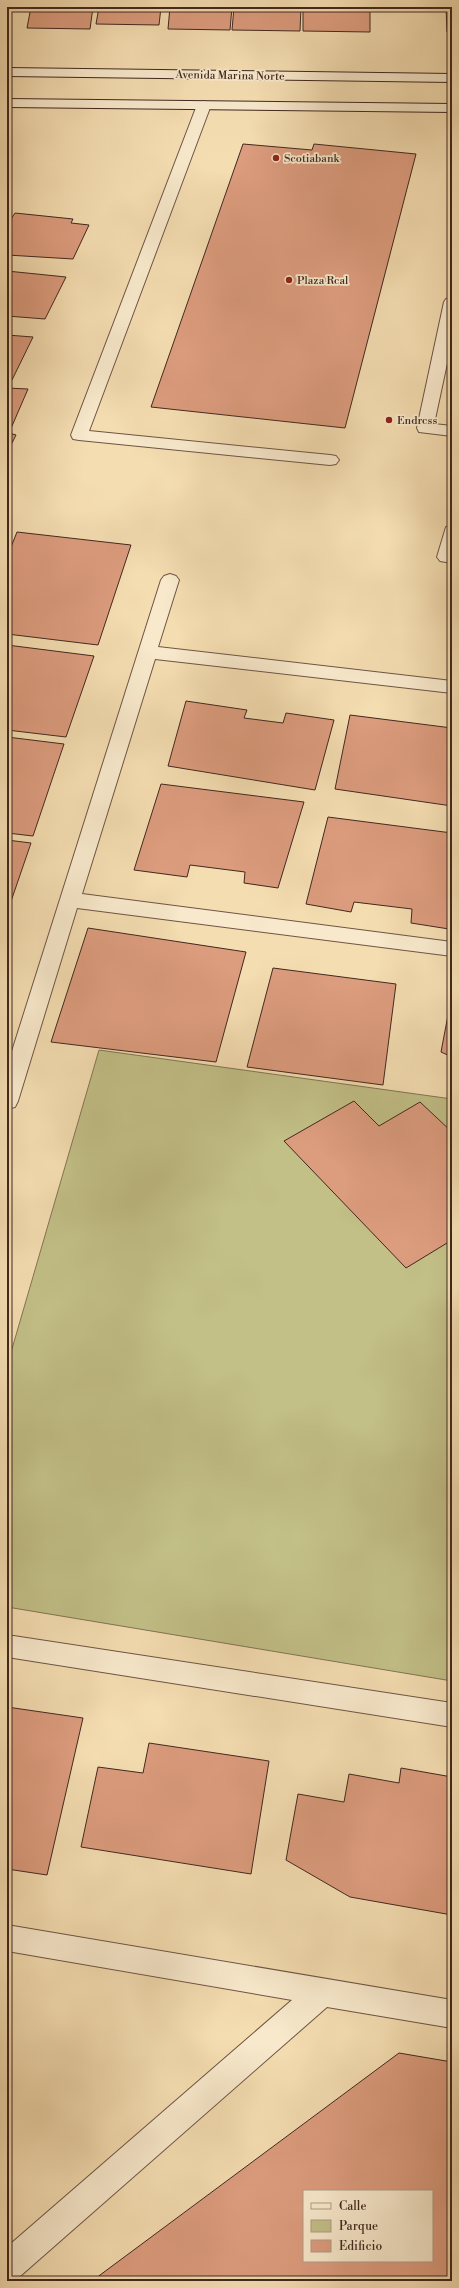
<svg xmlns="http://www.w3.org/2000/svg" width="459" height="2288" font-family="'Libre Bodoni',serif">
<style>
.green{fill:#c2bf87;stroke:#827453}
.building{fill:#dc9c7e;stroke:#41281f;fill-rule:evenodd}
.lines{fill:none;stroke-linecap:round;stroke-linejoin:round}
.lane-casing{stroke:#6e5544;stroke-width:2}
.street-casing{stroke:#6e5544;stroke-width:2}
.secondary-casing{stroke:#41281f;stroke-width:2}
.lane{fill:#f8e9cc;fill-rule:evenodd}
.street{fill:#f8e9cc;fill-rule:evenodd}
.secondary{fill:#f8e9cc;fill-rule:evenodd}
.poi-dot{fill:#8f2418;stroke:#f8e9cc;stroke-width:1.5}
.labels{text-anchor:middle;stroke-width:3.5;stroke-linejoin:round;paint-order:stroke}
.far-street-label{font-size:11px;fill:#41281f;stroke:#f8e9cc}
.far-poi-label{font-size:11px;fill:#41281f;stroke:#f8e9cc;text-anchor:start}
</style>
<rect width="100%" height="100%" fill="#f4ddb1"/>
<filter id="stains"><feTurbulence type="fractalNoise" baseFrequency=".005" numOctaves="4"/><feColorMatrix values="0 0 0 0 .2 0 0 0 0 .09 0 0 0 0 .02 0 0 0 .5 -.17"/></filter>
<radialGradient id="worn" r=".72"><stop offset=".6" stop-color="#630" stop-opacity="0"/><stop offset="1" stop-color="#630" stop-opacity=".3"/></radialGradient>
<polygon class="green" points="99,1050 452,1099 452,1681 7,1607 7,1366"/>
<g class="building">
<polygon points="31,7 93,7 90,29 27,28"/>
<polygon points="99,7 161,7 159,25 96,24"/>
<polygon points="170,7 232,7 230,30 168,29"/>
<polygon points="234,7 301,7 300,31 232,30"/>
<polygon points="303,7 370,7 370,32 303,31"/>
<polygon points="446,7 452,7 452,32 447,32"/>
<polygon points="243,144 312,150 314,144 416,154 345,428 151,407"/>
<polygon points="15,213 73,219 71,223 89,225 73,259 7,255 7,225"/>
<polygon points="7,271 66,277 45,319 7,316"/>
<polygon points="7,335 33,337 12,380 7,379"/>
<polygon points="7,388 28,389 9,433 16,435 8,451"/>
<polygon points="17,532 131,545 98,645 7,634 7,557"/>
<polygon points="7,645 94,656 66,737 7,730"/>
<polygon points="186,701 247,710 244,718 283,723 286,713 334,720 315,790 168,766"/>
<polygon points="350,715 452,728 452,806 335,789"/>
<polygon points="7,737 64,744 33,836 7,833"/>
<polygon points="161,784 304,802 278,888 244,883 245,872 190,865 187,877 134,870"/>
<polygon points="328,817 452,833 452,915 449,929 411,923 412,909 354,902 351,912 306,904"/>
<polygon points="7,840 31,843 7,913"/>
<polygon points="88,928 246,952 216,1062 51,1042"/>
<polygon points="273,968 396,984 383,1085 247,1067"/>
<polygon points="452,994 452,1057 441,1052"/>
<polygon points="354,1101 379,1126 420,1102 452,1132 452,1196 449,1198 452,1201 452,1240 406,1268 284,1141"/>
<polygon points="7,1707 83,1718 47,1875 7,1869"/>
<polygon points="149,1743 269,1761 251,1874 81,1847 98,1767 143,1773"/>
<polygon points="401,1768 452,1777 452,1915 350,1897 286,1860 298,1794 344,1802 349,1774 399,1783"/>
<path d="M 399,2053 L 452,2062 L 452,2281 L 92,2281 ZM 304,2191 L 432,2191 L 432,2261 L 304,2261 Z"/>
</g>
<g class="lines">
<defs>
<g id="lane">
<polygon points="204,101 211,105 89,431 330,455 336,456 339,460 336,464 330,465 79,440 73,439 71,435 197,105"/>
<polygon points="452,297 452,340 434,424 452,426 452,436 419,432 417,428 444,302 446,299"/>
<polygon points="452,526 452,563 440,561 437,557 446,527"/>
<polygon points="7,1925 452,2000 452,2028 327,2007 18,2278 7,2281 7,2247 292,2000 7,1951"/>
</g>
<g id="street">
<polygon points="170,574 176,576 179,580 158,647 452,681 452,693 155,659 82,894 452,942 452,956 77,908 18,1101 15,1107 7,1109 7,1067 161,580 164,576"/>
<polygon points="7,1635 452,1703 452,1727 7,1657"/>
</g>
<g id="secondary">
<polygon points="7,68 452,74 452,82 7,76"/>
<polygon points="7,99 452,104 452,112 7,107"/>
</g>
</defs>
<use href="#lane" class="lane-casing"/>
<use href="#street" class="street-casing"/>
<use href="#secondary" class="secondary-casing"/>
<use href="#lane" class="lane"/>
<use href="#street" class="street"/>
<use href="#secondary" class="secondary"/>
</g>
<g class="poi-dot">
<circle cx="276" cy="158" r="4"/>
<circle cx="289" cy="280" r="4"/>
<circle cx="389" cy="420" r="4"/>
</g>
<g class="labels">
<g class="far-street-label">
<text transform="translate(230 75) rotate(1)" y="4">Avenida Marina Norte</text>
</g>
<g class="far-poi-label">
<text x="284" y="162">Scotiabank</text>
<text x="297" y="284">Plaza Real</text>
<text x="397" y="424">Endress</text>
</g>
</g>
<rect width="459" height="2288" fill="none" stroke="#f4ddb1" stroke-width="24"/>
<rect x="8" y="8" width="443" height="2272" fill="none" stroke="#41281f" stroke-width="2"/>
<rect x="12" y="12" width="435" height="2264" fill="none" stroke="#41281f"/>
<rect x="303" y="2190" width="130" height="72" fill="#f8e9cc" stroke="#af9c87"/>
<rect x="311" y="2203" width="20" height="6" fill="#f8e9cc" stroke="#af9c87"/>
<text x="339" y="2210" font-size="12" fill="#41281f">Calle</text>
<rect x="311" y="2220" width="20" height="12" fill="#c2bf87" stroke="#af9c87"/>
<text x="339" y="2230" font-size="12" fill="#41281f">Parque</text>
<rect x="311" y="2240" width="20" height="12" fill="#dc9c7e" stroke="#af9c87"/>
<text x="339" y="2250" font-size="12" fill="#41281f">Edificio</text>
<rect width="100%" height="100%" filter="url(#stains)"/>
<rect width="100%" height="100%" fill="url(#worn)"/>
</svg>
